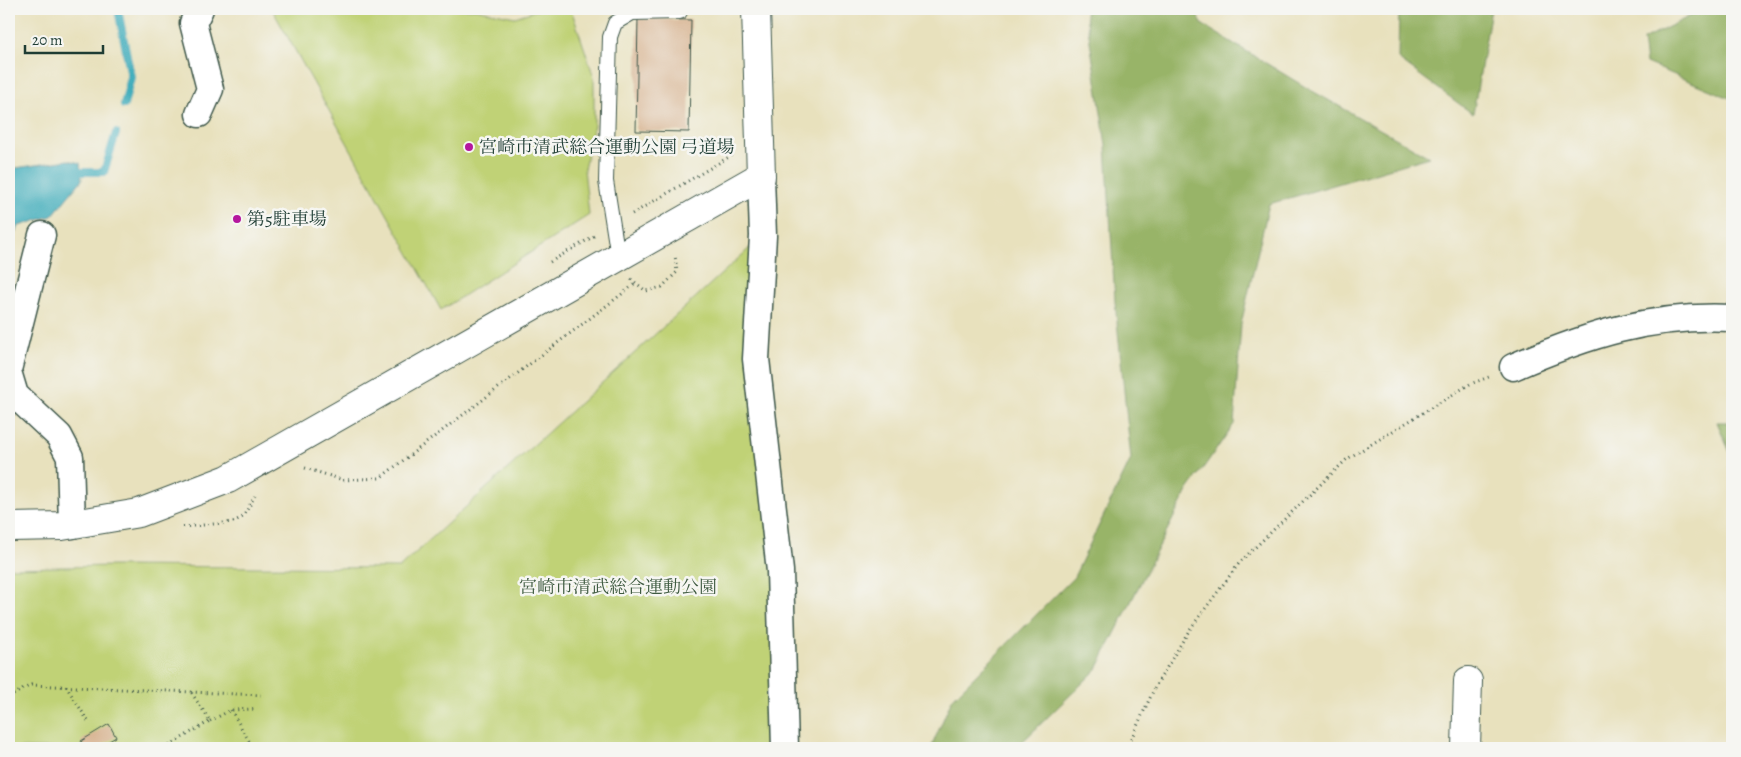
<svg xmlns="http://www.w3.org/2000/svg" width="1741" height="757" font-family="Alegreya,'Noto Serif JP',serif">
<style>
.green{fill:#c0d276;stroke:#708855}
.forest{fill:#98b467;stroke:#5c784e}
.water{fill:#3baab9;stroke:#2d7476}
.lines{fill:none;stroke-linecap:round;stroke-linejoin:round}
.stream{stroke:#3baab9;stroke-width:8}
.building{fill:#d6b08c}
.service-casing{stroke:#3d5649;stroke-width:16}
.minor-casing{stroke:#3d5649;stroke-width:29}
.tertiary-casing{stroke:#3d5649;stroke-width:30}
.path{stroke:#3d5649;stroke-width:3;stroke-dasharray:1 4;stroke-linecap:butt}
.service{stroke:#fff;stroke-width:14}
.minor{stroke:#fff;stroke-width:26}
.tertiary{stroke:#fff;stroke-width:28}
.poi-dot{fill:#b5179e;stroke:#f6f6f2;stroke-width:2}
.labels{text-anchor:middle;stroke-width:5;stroke-linejoin:round;paint-order:stroke}
.poi-label{font-size:18px;fill:#1f3d34;stroke:#f6f6f2;text-anchor:start}
.park-label{font-size:18px;fill:#3f5b41;stroke:#f6f6f2}
</style>
<rect width="100%" height="100%" fill="#f6f6f2"/>
<filter id="ink" filterUnits="userSpaceOnUse"><feTurbulence type="fractalNoise" baseFrequency=".02" numOctaves="2"/><feDisplacementMap in="SourceGraphic" scale="10" xChannelSelector="R" yChannelSelector="G"/><feConvolveMatrix kernelMatrix="1 2 1 2 8 2 1 2 1" color-interpolation-filters="sRGB"/></filter>
<filter id="wash" filterUnits="userSpaceOnUse"><feTurbulence type="fractalNoise" baseFrequency=".0096" numOctaves="4" result="noise"/><feDisplacementMap in="SourceGraphic" scale="20" xChannelSelector="R" yChannelSelector="G"/><feGaussianBlur stdDeviation="1.12" result="paint"/><feColorMatrix in="noise" values="0 0 0 0 0 0 0 0 0 0 0 0 0 0 0 0 0 1.4 0 .05"/><feComposite in="paint" operator="in"/></filter>
<g filter="url(#wash)">
<rect width="100%" height="100%" fill="#e8e1bd"/>
<g class="green">
<polygon points="272,9 475,9 515,17 540,9 571,9 594,77 594,125 584,169 589,215 441,310"/>
<polygon points="763,236 785,748 9,748 9,568 116,566 399,568"/>
</g>
<g class="forest">
<polygon points="1085,9 1193,9 1203,25 1307,88 1429,157 1269,204 1241,324 1234,424 1187,491 1097,669 1016,748 931,748 952,699 1074,577 1131,459 1115,302 1106,145"/>
<polygon points="1399,9 1491,9 1473,114 1398,59"/>
<polygon points="1704,9 1732,9 1732,99 1646,63 1643,40"/>
<polygon points="1717,422 1732,422 1732,457"/>
</g>
<polygon class="water" points="68,160 80,163 82,180 52,216 19,226 9,244 9,169"/>
<g class="lines">
<g class="stream">
<polyline points="118,9 131,77 124,105"/>
<polyline points="77,172 104,172 116,133"/>
</g>
</g>
<g id="blocks">
<g class="building">
<polygon points="638,19 691,20 689,132 636,131"/>
<polygon points="109,724 116,737 97,748 85,748 81,741"/>
</g>
</g>
</g>
<g filter="url(#ink)">
<use href="#blocks" fill-opacity="0" stroke="#3d5649" stroke-width="1"/>
<g class="lines">
<defs>
<polyline id="service" points="618,257 606,181 610,37 615,23 632,13 680,12"/>
<g id="minor">
<polyline points="199,114 210,89 193,23 200,9"/>
<polyline points="761,176 763,236 756,359 780,571 785,748"/>
<polyline points="9,366 42,235"/>
<path d="M 1513,367 C 1587,335 1651,314 1732,318"/>
<polyline points="9,375 15,395 59,436 70,457 72,525"/>
</g>
<g id="tertiary">
<polyline points="9,527 62,526 139,513 228,479 761,176 756,9"/>
<polyline points="1466,748 1468,681"/>
</g>
</defs>
<use href="#service" class="service-casing"/>
<use href="#minor" class="minor-casing"/>
<use href="#tertiary" class="tertiary-casing"/>
<g class="path">
<polyline points="632,214 734,154"/>
<polyline points="550,262 594,236"/>
<polyline points="631,279 646,291 662,287 677,272 675,255"/>
<polyline points="305,468 343,480 380,478 635,284"/>
<polyline points="183,527 233,522 243,517 255,496"/>
<polyline points="66,686 88,721"/>
<polyline points="9,697 31,685 261,695"/>
<polyline points="231,710 253,748"/>
<polyline points="210,721 231,710 257,709"/>
<polyline points="165,748 210,721 191,692"/>
<polyline points="1127,748 1155,687 1190,629 1240,562 1347,459 1470,384 1489,377"/>
</g>
<use href="#service" class="service"/>
<use href="#minor" class="minor"/>
<use href="#tertiary" class="tertiary"/>
</g>
</g>
<g class="poi-dot">
<circle cx="469" cy="147" r="5"/>
<circle cx="237" cy="219" r="5"/>
</g>
<g class="labels">
<g class="poi-label">
<text x="479" y="153">宮崎市清武総合運動公園 弓道場</text>
<text x="247" y="225">第5駐車場</text>
</g>
<g class="park-label">
<text x="618" y="593">宮崎市清武総合運動公園</text>
</g>
</g>
<rect width="1741" height="757" fill="none" stroke="#f6f6f2" stroke-width="30"/>
<path d="M25 45v8h78v-8" fill="none" stroke="#1f3d34" stroke-width="2.5"/>
<text x="32" y="45" font-size="15" fill="#1f3d34" stroke="#f6f6f2" stroke-width="4" paint-order="stroke">20 m</text>
</svg>
